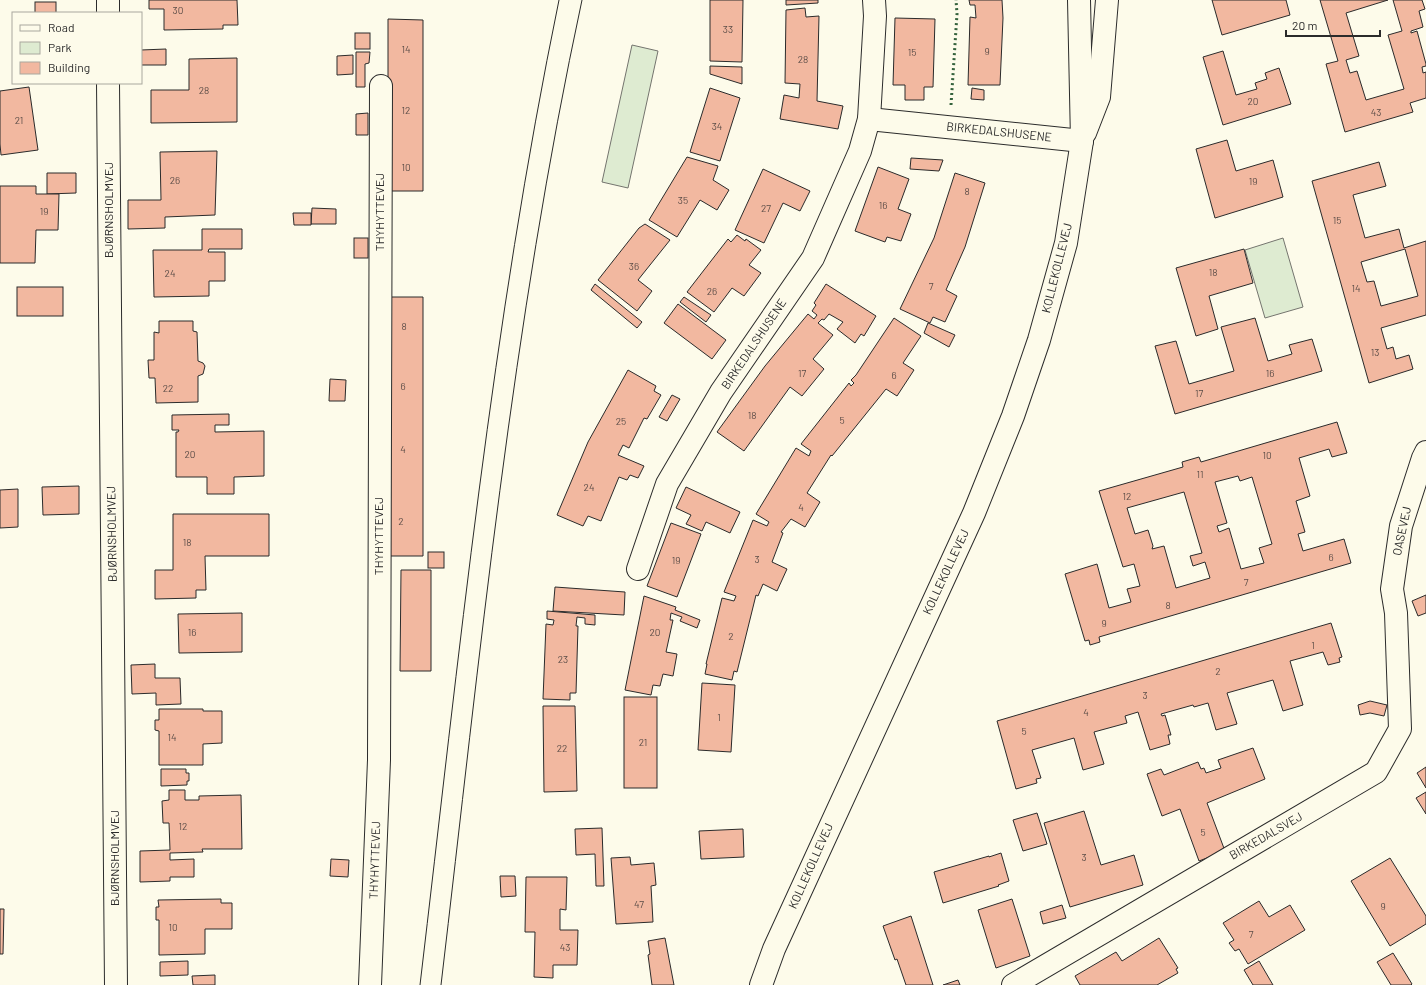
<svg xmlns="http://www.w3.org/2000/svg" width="1426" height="985" font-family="Barlow,sans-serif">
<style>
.green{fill:#deebd1;stroke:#74746e}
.building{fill:#f2b8a0;stroke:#2b2b2b;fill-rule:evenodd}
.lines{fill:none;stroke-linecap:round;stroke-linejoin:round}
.street-casing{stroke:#2b2b2b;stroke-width:24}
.secondary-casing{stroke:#2b2b2b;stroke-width:24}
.street{stroke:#fdfbea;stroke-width:22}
.secondary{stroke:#fdfbea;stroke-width:22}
.tram{stroke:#2b2b2b;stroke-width:1}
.hedge{stroke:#34623c;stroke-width:3;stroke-dasharray:2 3;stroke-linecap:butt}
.labels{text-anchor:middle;stroke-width:3;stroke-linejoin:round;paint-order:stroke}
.number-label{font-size:10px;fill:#5d4e48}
.street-label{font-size:12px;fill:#2b2b2b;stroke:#fdfbea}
</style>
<rect width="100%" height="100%" fill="#fdfbea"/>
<g class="green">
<polygon points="632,45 658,51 628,188 602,182"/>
<polygon points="1283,238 1303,307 1265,318 1245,250"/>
</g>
<g class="building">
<polygon points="149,0 237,0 238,25 223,25 223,29 164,30 164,9 149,9"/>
<polygon points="710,0 743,0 742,62 710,61"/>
<polygon points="786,0 818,0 818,3 786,5"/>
<polygon points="969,0 1002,0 1003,18 1000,85 968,85 970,17 976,18 975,5 970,5"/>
<polygon points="1212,0 1286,0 1290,15 1222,35"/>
<polygon points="1320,0 1388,0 1346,13 1359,56 1346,60 1350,73 1357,71 1366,100 1404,89 1388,35 1402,31 1393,0 1422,0 1425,9 1419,11 1423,27 1411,31 1411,33 1417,31 1426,64 1426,66 1422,67 1423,73 1426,72 1426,98 1410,103 1413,112 1345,132 1326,64 1338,61"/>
<rect x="35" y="2" width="21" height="11"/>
<polygon points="805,8 806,17 819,16 817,101 843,106 838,129 780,119 784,95 799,98 800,84 785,83 786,10"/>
<polygon points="895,18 935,19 933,87 924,87 924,100 905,100 905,85 893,85"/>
<polygon points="388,19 423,20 423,191 388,191"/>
<rect x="355" y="33" width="15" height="16"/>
<polygon points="166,49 166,65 141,65 141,50"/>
<polygon points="1223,51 1236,95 1257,89 1255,83 1267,79 1265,73 1279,68 1291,104 1223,125 1203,57"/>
<polygon points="356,52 370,52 369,63 365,64 365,87 356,87"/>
<polygon points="353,55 353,74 337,75 337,56"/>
<polygon points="237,58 237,122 151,123 151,90 189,90 189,59"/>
<polygon points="710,66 742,67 742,84 710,74"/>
<polygon points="29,87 38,150 1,155 0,144 0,91"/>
<polygon points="710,88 740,98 720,161 690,152"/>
<polygon points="972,88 984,90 984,100 971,99"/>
<polygon points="368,113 368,135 356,135 356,114"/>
<polygon points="1227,140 1236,171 1273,160 1283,197 1215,218 1196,149"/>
<polygon points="217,151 215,215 165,217 165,228 128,229 128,200 161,200 160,152"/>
<polygon points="687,157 718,166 713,180 729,190 717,210 700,200 677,237 649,220"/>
<polygon points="911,158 943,160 939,171 910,169"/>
<path d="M 1379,162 L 1386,186 L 1353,195 L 1365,238 L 1399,229 L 1404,248 L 1426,241 L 1426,315 L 1381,328 L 1387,349 L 1393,347 L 1396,359 L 1409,355 L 1413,369 L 1369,383 L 1312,181 ZM 1405,249 L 1418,296 L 1381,306 L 1374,281 L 1367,282 L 1361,262 Z"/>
<polygon points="878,167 909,179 898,209 911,214 901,241 887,237 885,242 855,231"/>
<polygon points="763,169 810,191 800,211 783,203 764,243 735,230"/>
<polygon points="47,173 76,173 76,193 47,194"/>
<polygon points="955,173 985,183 965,247 946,290 957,296 945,322 933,317 930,323 900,309 934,238"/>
<polygon points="0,186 36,186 36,194 59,194 58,230 36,230 35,263 0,263"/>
<polygon points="312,208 336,209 336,224 311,224"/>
<polygon points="293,213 311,213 311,225 294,225"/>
<polygon points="645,224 670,240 638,280 652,291 637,311 598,280 639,228"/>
<polygon points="202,229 242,229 242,249 209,249 208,252 225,252 225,281 209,281 209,296 154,297 153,250 202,250"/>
<polygon points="737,235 745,241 746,239 761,250 749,265 761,273 744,296 732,288 714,312 687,292 728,239 731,242"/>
<rect x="354" y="238" width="14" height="20"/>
<polygon points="1244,249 1253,283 1209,296 1218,329 1196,336 1176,268"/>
<polygon points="595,284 642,322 637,328 591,290"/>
<polygon points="826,284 876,316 864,336 861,334 855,343 837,329 843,322 829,314 824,320 822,319 818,323 833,335 813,359 824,369 802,396 790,387 744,451 717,432 765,366 808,314 814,319 817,315 812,311 816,305 814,303"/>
<rect x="17" y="287" width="46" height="29"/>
<polygon points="384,297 423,297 423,556 385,556"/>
<polygon points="684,297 711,315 706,322 680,302"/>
<polygon points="678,304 726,340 712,359 664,323"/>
<polygon points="894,318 921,336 903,363 914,370 897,396 886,389 832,456 831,455 807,493 820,502 805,527 791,519 781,532 783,533 772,562 787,569 777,591 763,584 758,596 756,595 737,672 734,671 732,680 705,674 707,664 706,664 722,598 734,601 736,596 724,592 753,520 767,526 769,522 756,514 796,448 809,456 811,451 801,444 849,383 851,386 854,383 851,380 856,375"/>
<polygon points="1255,318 1268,361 1292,354 1289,345 1312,339 1322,371 1175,414 1155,346 1176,341 1189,384 1234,371 1221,327"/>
<polygon points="159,321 193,321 193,331 197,332 198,361 203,363 205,366 203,374 198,376 198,402 156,403 155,378 149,378 148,360 154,360 154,332 159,333"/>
<polygon points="928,323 955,335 949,347 924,333"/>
<polygon points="628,370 656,386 654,391 661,395 647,419 644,418 629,448 623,445 618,455 644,466 638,478 630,475 627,480 619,477 601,521 588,516 583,526 557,515 588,442"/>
<polygon points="330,379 346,380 345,401 329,401"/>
<polygon points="672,395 680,399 667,421 659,417"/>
<polygon points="229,414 229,425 215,425 215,432 264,431 264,476 234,477 234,494 207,494 207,477 176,477 176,432 178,432 179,430 172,430 172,415"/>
<path d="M 1337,422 L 1347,453 L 1332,457 L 1329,449 L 1299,458 L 1310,496 L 1296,501 L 1305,532 L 1298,534 L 1303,551 L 1344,539 L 1351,563 L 1099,637 L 1100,642 L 1090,645 L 1089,640 L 1085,641 L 1065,574 L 1097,564 L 1109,608 L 1131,602 L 1127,589 L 1140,586 L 1134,564 L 1123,567 L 1099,491 L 1183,467 L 1182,462 L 1199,457 L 1201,462 ZM 1238,476 L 1240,481 L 1252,477 L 1272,544 L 1259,548 L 1264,563 L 1241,569 L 1229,528 L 1219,532 L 1217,526 L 1227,523 L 1215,482 ZM 1184,492 L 1202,553 L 1190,556 L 1193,566 L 1205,562 L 1210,578 L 1176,588 L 1164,546 L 1152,549 L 1153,546 L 1148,530 L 1135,534 L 1127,508 Z"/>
<polygon points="79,486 79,514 43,515 42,487"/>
<polygon points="686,487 740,512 730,533 706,522 702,531 686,524 691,515 676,508"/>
<polygon points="18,489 18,527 0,528 0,490"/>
<polygon points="173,514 269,514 269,556 205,556 206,590 196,590 196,598 155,599 155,570 173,570"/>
<polygon points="671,523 701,534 677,597 647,586"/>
<rect x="428" y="552" width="16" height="16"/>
<polygon points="401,570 431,570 431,671 400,671"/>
<polygon points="555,587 625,592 624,615 553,611"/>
<polygon points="1426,595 1426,613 1418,616 1412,601"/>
<polygon points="644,596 676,607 675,610 700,620 697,628 680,621 682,617 671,613 670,620 673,620 666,652 677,654 673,676 663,674 660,686 653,685 651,695 625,690"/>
<polygon points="547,611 595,615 595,625 585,624 585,618 577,617 576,626 578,626 576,693 570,693 570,700 543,699 546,624 553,625 554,620 547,619"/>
<polygon points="242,613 242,652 179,653 178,614"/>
<polygon points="1331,623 1342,657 1339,658 1340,662 1328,665 1323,652 1290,661 1303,705 1283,711 1273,680 1227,693 1237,724 1216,730 1208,703 1194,707 1193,705 1161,714 1162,716 1165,715 1171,735 1168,735 1170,744 1150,750 1138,712 1125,716 1127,723 1094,732 1104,764 1083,770 1074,738 1032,750 1041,778 1036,779 1037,783 1016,789 997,721"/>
<polygon points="155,664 155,678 180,678 181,704 156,705 156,693 132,694 131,665"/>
<polygon points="702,683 735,685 731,752 698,750"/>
<rect x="624" y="697" width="33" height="91"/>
<polygon points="1370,701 1387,705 1384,716 1370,713 1360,715 1358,705"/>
<polygon points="543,706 575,706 577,791 544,792"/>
<polygon points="159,709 203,709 203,711 222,711 222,743 203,744 203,765 159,765 159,731 155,730 155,720 159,720"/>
<polygon points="1253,748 1265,779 1207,803 1225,851 1199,861 1180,809 1162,816 1147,774 1161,769 1164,775 1198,762 1201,769 1204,768 1206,773 1221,768 1218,760"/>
<polygon points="1426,767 1426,788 1417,773"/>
<polygon points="161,769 186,769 186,773 189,773 189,781 187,781 187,785 161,786"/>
<polygon points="169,790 185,790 185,800 199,800 199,796 241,795 242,849 202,849 203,852 170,853 170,860 194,859 194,877 170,877 170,881 140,882 140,851 170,850 169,823 163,823 162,801 169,800"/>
<polygon points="1426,792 1426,814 1416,798"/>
<polygon points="1084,811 1101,865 1134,855 1143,885 1070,907 1044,823"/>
<polygon points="1037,813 1047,844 1023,851 1013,820"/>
<polygon points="602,828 604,886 596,886 595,854 576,855 575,829"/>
<polygon points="743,829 744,857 701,859 699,831"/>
<polygon points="1001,853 1009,881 998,885 999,886 943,903 934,872 989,856 989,857"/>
<polygon points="630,857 631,865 654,863 656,885 651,886 653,922 616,924 611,858"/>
<polygon points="1390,858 1426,916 1426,924 1390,946 1351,881"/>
<polygon points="331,859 349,860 348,877 330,876"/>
<polygon points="500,876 515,876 516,896 501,897"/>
<polygon points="526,877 567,877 566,910 560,909 560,930 578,930 577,965 553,965 553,978 534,977 535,932 525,932"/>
<polygon points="221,899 221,903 232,903 232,929 205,929 205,954 159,955 159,920 156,920 156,907 159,907 158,900"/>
<polygon points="1012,899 1030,956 996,968 978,910"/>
<polygon points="1259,901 1269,917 1290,905 1305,930 1248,964 1239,949 1235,951 1229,943 1234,940 1223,923"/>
<polygon points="1062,905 1066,918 1043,924 1040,912"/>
<polygon points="0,909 4,909 3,954 0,954"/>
<polygon points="911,916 933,985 906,985 897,959 895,960 883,926"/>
<polygon points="665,938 674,985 652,985 648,955 650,954 648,941"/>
<polygon points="1159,938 1178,968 1176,969 1178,973 1157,985 1080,985 1075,976 1116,952 1122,961"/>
<polygon points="1393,953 1412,984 1411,985 1391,985 1377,962"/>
<polygon points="188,961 188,975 160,976 160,962"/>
<polygon points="1259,961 1273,985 1253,985 1244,970"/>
<polygon points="215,975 215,985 193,985 192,976"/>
<polygon points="958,980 960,985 943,985"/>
</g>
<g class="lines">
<defs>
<g id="street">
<polyline points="108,0 108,13"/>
<polyline points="108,83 116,985"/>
<polyline points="869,119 1082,141"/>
<polyline points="638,569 667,484 721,392 813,258 860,151 869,119 875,16 874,0"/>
<polyline points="370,985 379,760 381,86"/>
<polyline points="1013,985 1376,772 1400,729 1396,613 1392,589 1401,526 1423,458 1426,452"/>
</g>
<g id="secondary">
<polyline points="1085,133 1099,97 1107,0"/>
<polyline points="761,985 774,949 974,513 1013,416 1039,340 1066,243 1082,141 1079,0"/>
</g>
</defs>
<use href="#street" class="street-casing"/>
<use href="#secondary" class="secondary-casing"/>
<use href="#street" class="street"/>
<use href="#secondary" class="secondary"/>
<g class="tram">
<path d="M 420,985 C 459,656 492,325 559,0"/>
<path d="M 441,985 C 480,655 512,325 582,0"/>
</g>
<polyline class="hedge" points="951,105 957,14 956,0"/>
</g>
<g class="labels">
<g class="number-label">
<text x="178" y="14">30</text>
<text x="728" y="33">33</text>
<text x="406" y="53">14</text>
<text x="987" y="55">9</text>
<text x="912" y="56">15</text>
<text x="803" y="63">28</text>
<text x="204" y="94">28</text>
<text x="1253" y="105">20</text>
<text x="406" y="114">12</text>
<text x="1376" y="116">43</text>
<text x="19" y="124">21</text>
<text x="717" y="130">34</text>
<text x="406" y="171">10</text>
<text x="175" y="184">26</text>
<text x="1253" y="185">19</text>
<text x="967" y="195">8</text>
<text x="683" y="204">35</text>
<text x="883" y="209">16</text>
<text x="766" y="212">27</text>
<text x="44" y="215">19</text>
<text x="1337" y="224">15</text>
<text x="634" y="270">36</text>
<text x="1213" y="276">18</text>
<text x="170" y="277">24</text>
<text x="931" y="290">7</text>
<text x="1356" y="292">14</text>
<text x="712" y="295">26</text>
<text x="404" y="330">8</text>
<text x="1375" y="356">13</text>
<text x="802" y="377">17</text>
<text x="1270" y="377">16</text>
<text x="894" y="379">6</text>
<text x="403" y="390">6</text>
<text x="168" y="392">22</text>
<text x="1199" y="397">17</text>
<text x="752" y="419">18</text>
<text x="842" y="424">5</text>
<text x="621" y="425">25</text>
<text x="403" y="453">4</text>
<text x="190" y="458">20</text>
<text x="1267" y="459">10</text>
<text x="1200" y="478">11</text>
<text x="589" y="491">24</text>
<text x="1127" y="500">12</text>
<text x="801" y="511">4</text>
<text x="401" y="525">2</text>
<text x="187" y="546">18</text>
<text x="1331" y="561">6</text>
<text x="757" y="563">3</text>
<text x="676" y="564">19</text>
<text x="1246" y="586">7</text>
<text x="1168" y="609">8</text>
<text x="1104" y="627">9</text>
<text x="192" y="636">16</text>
<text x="655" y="636">20</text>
<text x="731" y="640">2</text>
<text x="1313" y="649">1</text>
<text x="563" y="663">23</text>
<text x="1218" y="675">2</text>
<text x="1145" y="699">3</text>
<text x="1086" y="716">4</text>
<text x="719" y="721">1</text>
<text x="1024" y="735">5</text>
<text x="172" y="741">14</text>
<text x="643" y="746">21</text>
<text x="562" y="752">22</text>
<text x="183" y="830">12</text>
<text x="1203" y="836">5</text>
<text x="1084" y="861">3</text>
<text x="639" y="908">47</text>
<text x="1383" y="910">9</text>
<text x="173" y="931">10</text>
<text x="1251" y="938">7</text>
<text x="565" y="951">43</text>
</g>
<g class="street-label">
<text transform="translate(999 132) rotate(6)" y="4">BIRKEDALSHUSENE</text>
<text transform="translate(109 210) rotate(-90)" y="4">BJØRNSHOLMVEJ</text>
<text transform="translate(380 212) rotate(-90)" y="4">THYHYTTEVEJ</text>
<text transform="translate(1057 268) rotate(-76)" y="4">KOLLEKOLLEVEJ</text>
<text transform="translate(754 344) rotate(-56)" y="4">BIRKEDALSHUSENE</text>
<text transform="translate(1402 531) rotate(-78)" y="4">OASEVEJ</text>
<text transform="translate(112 534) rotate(-91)" y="4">BJØRNSHOLMVEJ</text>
<text transform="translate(379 536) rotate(-90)" y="4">THYHYTTEVEJ</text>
<text transform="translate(946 572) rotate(-65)" y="4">KOLLEKOLLEVEJ</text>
<text transform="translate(1266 836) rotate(-30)" y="4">BIRKEDALSVEJ</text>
<text transform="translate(115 858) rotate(-90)" y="4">BJØRNSHOLMVEJ</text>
<text transform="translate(375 860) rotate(-88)" y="4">THYHYTTEVEJ</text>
<text transform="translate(811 866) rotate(-66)" y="4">KOLLEKOLLEVEJ</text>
</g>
</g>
<rect x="12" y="12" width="130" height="72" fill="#fdfbea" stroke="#a9a89e"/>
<rect x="20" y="25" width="20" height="6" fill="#fdfbea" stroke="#a9a89e"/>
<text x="48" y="32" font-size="12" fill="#2b2b2b">Road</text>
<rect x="20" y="42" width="20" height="12" fill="#deebd1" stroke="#a9a89e"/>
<text x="48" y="52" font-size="12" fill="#2b2b2b">Park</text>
<rect x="20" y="62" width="20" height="12" fill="#f2b8a0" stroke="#a9a89e"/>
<text x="48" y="72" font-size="12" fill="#2b2b2b">Building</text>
<path d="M1286 30v6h94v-6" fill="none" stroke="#2b2b2b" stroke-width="2"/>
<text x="1292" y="30" font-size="12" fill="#2b2b2b" stroke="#fdfbea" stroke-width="3" paint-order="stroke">20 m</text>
</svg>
